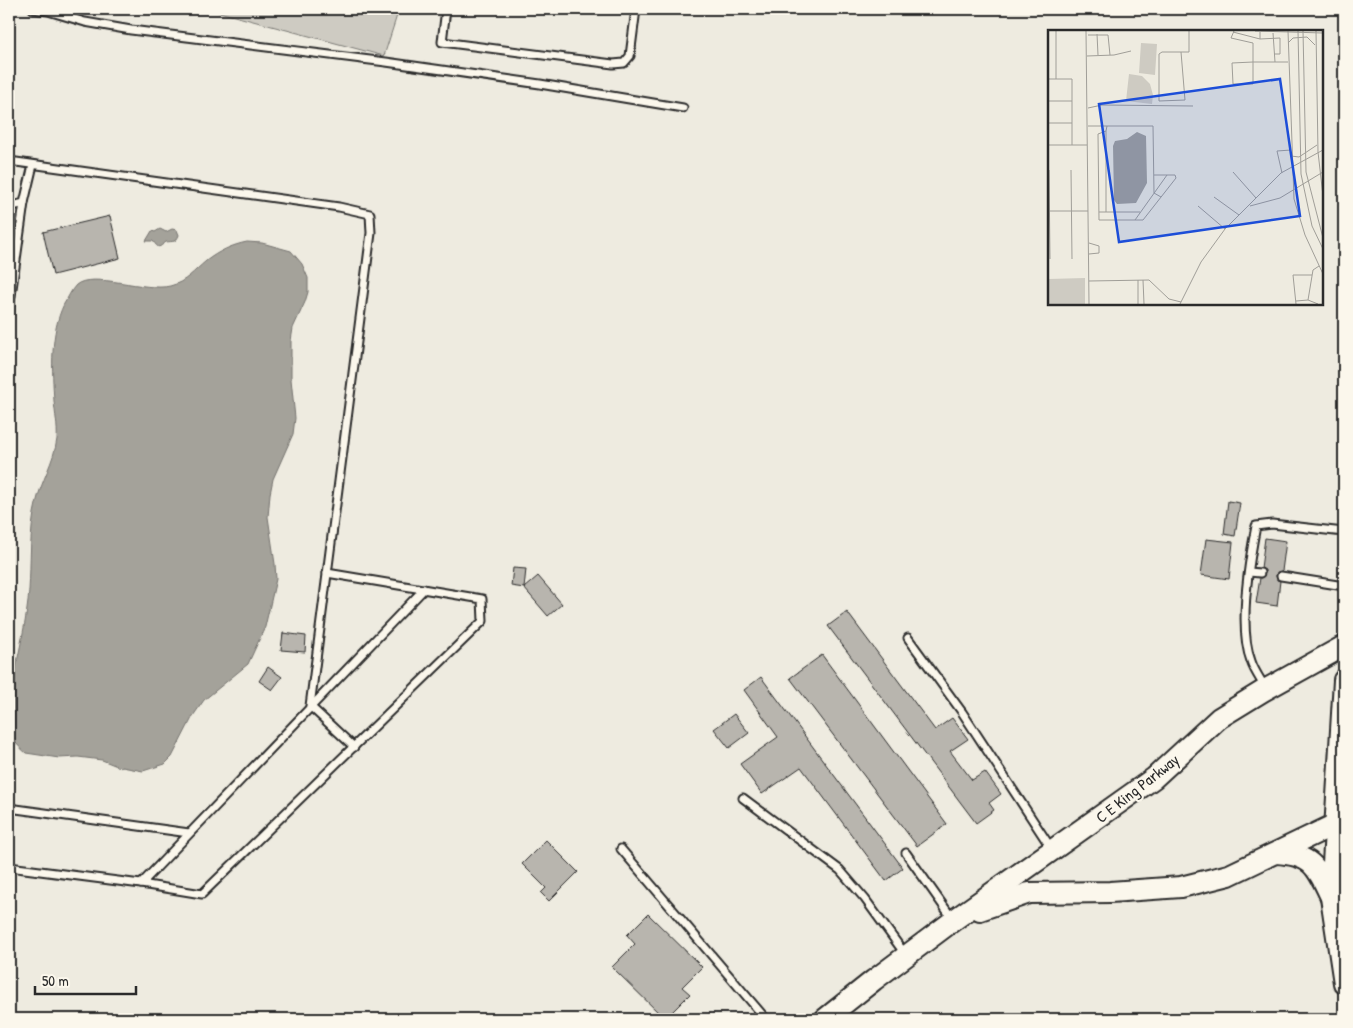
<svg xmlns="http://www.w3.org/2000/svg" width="1353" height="1028" font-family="'Patrick Hand',sans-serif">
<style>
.green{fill:#cecbc2;stroke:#7c7b76}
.water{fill:#a4a29a;stroke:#74726e}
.building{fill:#b8b5ae;stroke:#2b2b2b}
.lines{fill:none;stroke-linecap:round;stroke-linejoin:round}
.lane-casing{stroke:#2b2b2b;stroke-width:11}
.secondary-casing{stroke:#2b2b2b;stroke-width:24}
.lane{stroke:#fbf7ec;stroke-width:7}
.secondary{stroke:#fbf7ec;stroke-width:20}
.labels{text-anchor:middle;stroke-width:4;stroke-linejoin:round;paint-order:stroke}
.street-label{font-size:16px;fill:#2b2b2b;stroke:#fbf7ec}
.inset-road{fill:none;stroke:#a09e98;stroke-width:1}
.view{fill:#1d4ed8;fill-opacity:0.15;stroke:#1d4ed8;stroke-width:2.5}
.inset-edge{fill:none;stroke:#2b2b2b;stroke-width:2.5}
</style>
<rect width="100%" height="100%" fill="#eeebe0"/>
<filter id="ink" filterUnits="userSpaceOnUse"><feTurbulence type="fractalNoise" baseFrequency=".02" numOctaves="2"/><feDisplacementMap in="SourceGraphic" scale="10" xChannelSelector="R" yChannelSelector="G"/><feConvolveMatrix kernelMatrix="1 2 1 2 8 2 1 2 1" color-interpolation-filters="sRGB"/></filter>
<g filter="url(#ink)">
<polygon class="green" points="208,9 399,9 384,56"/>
<g class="water">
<path d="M 160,229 L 166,232 L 172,229 L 177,230 L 179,235 C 176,243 173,241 166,242 C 158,248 159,249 153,241 L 146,241 L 152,231 L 155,232 Z"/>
<path d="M 247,242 L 262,243 L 291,251 L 302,264 L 308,278 L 308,292 L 305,302 L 293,328 L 291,341 L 291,379 L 295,418 L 293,434 L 273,479 L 270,494 L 268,517 L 275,564 L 276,579 L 265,627 L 248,664 L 204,700 L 193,716 L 172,757 L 165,764 L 143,771 L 117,766 L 102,760 L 78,757 L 59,758 L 26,753 C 19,747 10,738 9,729 C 7,714 10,698 13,684 C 18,653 27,622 29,590 C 31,562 29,532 36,504 C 41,481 54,462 57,439 C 58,426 55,414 54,401 C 52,369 50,333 64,304 C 68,298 71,290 76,285 C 92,271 147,292 170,286 C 186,282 194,271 206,261 C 219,251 232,245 247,242 Z"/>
</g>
<g class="building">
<polygon points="110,216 120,258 53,275 43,232"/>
<polygon points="1228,501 1240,503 1235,536 1224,534"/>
<polygon points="1265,538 1286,541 1282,571 1277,572 1276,576 1277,580 1280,581 1277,606 1256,603 1260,578 1265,574 1265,570 1261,568"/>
<polygon points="1206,539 1233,542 1229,579 1201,575"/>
<polygon points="513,568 526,569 524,588 511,586"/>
<polygon points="538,576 562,604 548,616 524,588"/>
<polygon points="847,612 935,730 952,718 968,739 950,751 972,780 985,772 1001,794 989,803 994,810 976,823 828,626"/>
<polygon points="283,633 306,636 305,652 281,650"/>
<polygon points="822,655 947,824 917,846 790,678"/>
<polygon points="268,667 282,677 272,690 259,681"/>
<polygon points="761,677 903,868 886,881 801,767 762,794 740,764 778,737 744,690"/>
<polygon points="734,714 749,733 729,748 714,729"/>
<polygon points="546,840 578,872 549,901 541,893 546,888 522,864"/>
<polygon points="648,914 702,967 682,987 690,994 665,1019 612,967 635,944 627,935"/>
</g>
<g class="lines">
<defs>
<g id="lane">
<polyline points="33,9 48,11 85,22 131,30 386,62 540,84 683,108"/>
<polyline points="446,9 442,42 613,64 624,63 630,56 636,9"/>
<polyline points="9,161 339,207 370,214 371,233 310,706 354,747"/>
<polyline points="9,207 24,203 33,165"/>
<polyline points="9,310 24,203"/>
<polyline points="1249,572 1260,573"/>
<polyline points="1281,576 1344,586"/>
<polyline points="908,638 962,712 1051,848"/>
<path d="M 1266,689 C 1261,680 1254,671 1251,661 C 1238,627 1249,562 1256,526 L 1272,524 L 1344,532"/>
<polyline points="743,798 840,870 865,899 905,954"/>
<polyline points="9,808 189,833"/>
<polyline points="621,849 766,1019"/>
<polyline points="906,853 952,918"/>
<polyline points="9,867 141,884 424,589"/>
<polyline points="141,884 202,894 483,621 482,599 327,573"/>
</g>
<g id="secondary">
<polyline points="1344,680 1331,897 1344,983"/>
<path d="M 1276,853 C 1311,855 1316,865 1330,895"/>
<polyline points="980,910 1029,893 1110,892 1181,887 1229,875 1344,820"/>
<polyline points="825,1019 874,980 954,920 1154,778 1219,718 1263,691 1344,646"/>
</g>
</defs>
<use href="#lane" class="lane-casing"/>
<use href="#secondary" class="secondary-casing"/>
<use href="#lane" class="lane"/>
<use href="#secondary" class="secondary"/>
</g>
</g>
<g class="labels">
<g class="street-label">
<text transform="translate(1137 788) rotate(-38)" y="6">C E King Parkway</text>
</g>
</g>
<g transform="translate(1048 30)">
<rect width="275" height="275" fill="#eeebe0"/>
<path d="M 93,13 L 109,14 L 107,45 L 91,43 ZM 81,44 L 94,46 L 102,54 L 105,65 L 104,74 L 78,71 ZM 37,248 L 37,274 L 0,274 L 0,249 Z" fill="#cecbc2"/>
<path d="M 89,102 L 98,106 L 99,153 L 88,173 L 69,174 L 66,170 L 65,116 L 67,111 L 79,109 Z" fill="#a4a29a"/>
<path class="inset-road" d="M 38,1 L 41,274M 186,1 L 183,8 L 205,13 L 205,54 L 185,54 L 184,33 L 205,32 L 227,32M 207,1 L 275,3M 240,1 L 246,169 L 257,205 L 275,244M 250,1 L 253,144 L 264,196 L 275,219M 255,1 L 258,142 L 275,208M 268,1 L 270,122 L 275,166M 185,2 L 212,9 L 212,2M 225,3 L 227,32 L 240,32M 49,4 L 50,25M 40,5 L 60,5 L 62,25M 212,9 L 232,8 L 232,24 L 226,24M 240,13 L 245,8 L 259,7 L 267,15M 133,22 L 137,70 L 111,71 L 111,24 L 114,22 L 141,22 L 141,1M 39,26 L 66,25 L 83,21M 0,49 L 24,49 L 24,115M 8,49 L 8,1M 0,71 L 24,71M 40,78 L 54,75 L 145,76M 0,93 L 24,93M 40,96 L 105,96 L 106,163 L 113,167M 59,96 L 58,101 L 50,104 L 51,190 L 87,190 L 119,145M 58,101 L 58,182M 0,115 L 39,115M 243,126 L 251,127 L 269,115M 1,140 L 2,229M 23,140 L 24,229M 185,142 L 208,168M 234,143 L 229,121 L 243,120M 166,167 L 191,185M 150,176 L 177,199M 202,176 L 232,168 L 275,142M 1,181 L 40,181M 51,182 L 92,182M 87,190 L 95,190 L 128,148 L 127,145 L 106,145M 41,213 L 51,216 L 51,223 L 41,224M 90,250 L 90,274M 95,250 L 96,274M 41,251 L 101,250 L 121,269 L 133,272M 260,270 L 265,240 L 271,236M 248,271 L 260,270 L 270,274M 132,274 L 153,232 L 177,199 L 233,143 L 275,120M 248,274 L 245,245 L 264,245"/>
<path class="view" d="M 232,49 L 252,186 L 71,212 L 51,74 Z"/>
<rect width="275" height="275" class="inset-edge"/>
</g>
<rect width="1353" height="1028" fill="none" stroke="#fbf7ec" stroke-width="30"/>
<rect x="15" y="15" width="1323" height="998" fill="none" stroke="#2b2b2b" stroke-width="2" filter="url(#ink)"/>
<path d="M35 986v8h101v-8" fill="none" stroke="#2b2b2b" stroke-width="2.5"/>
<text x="42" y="986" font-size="15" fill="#2b2b2b" stroke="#fbf7ec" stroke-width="4" paint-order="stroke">50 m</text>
</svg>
